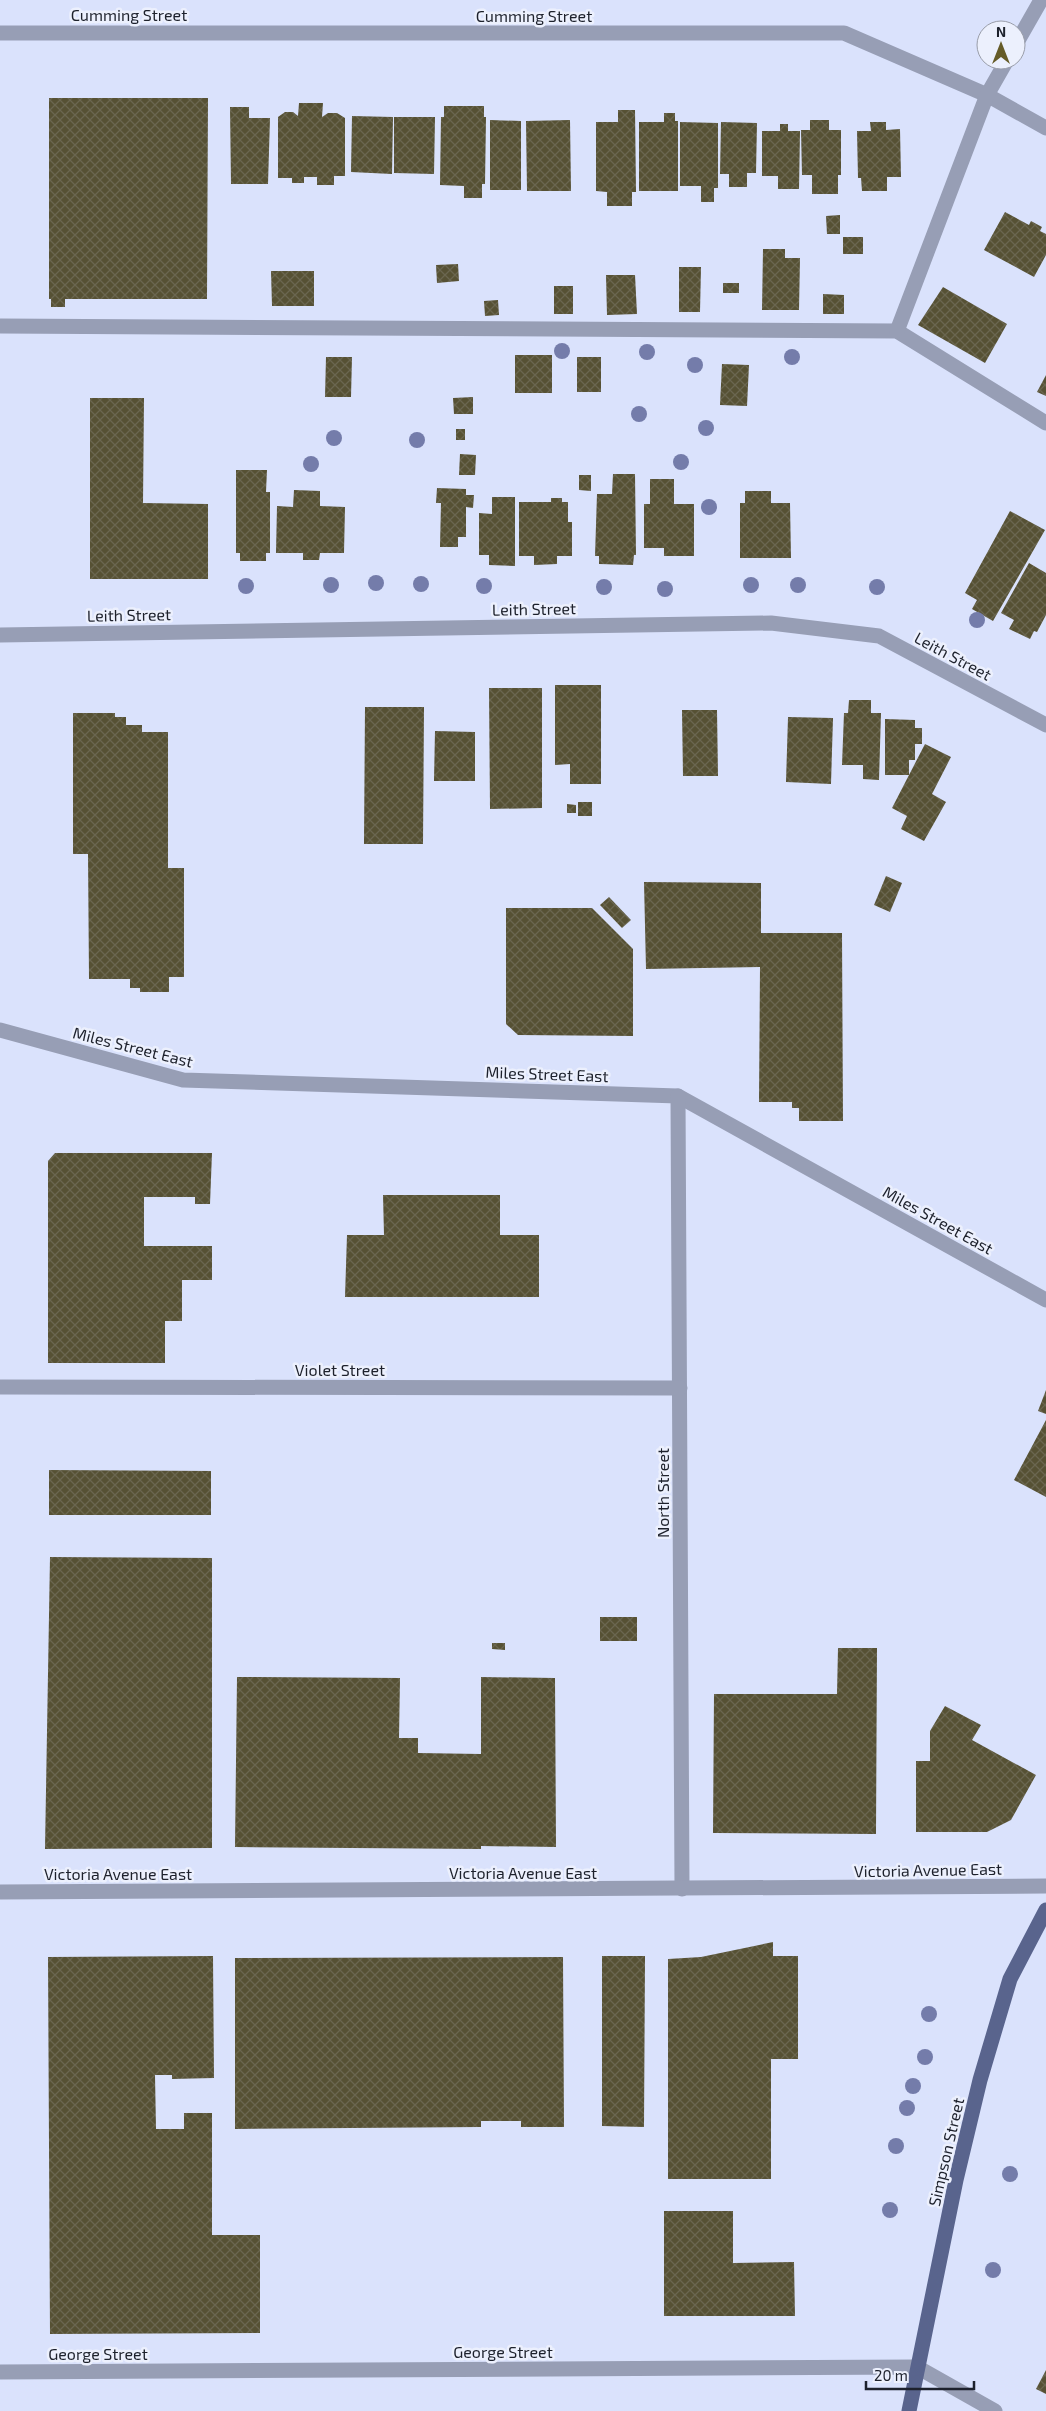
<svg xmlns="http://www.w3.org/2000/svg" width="1046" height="2411" font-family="'Exo 2',sans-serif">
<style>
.building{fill:url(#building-cross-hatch)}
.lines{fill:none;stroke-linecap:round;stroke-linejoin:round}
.minor{stroke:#979eb5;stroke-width:15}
.major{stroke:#59648d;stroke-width:15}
.tree{fill:#747caa}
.labels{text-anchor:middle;stroke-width:5;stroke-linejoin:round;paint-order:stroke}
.street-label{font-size:16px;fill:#1d212c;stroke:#ecf0fd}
</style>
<defs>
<pattern id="building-cross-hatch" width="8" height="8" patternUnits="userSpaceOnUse" patternTransform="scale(1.25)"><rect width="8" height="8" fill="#565134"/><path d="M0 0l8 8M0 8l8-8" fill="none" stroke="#6a6650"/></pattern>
</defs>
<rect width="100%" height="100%" fill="#dae2fc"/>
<g class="building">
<polygon points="49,98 208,98 207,299 65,299 65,307 51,307 51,299 49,299"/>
<polygon points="299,103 323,103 322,117 328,113 337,113 345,118 345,176 334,176 334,185 317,185 317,177 304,177 304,183 292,183 292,178 278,178 278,117 285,112 293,112 298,116"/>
<polygon points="444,106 484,106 484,117 486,117 485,184 482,184 482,198 464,198 464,186 440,185 441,117 444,117"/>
<polygon points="230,107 249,107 249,118 270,118 268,184 231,184"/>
<polygon points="618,110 635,110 636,192 632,192 632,206 607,206 607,192 596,191 596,122 618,122"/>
<polygon points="664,113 675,113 675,121 678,121 678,191 639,191 639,122 664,122"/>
<polygon points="352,116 393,117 392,174 351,172"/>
<polygon points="394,117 435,117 434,174 394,173"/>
<polygon points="490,120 521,121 521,190 490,190"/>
<polygon points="570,120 571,191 527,191 526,121"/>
<polygon points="810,120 829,120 829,130 841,130 841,175 838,175 838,194 812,194 812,175 802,175 801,130 810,130"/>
<polygon points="680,122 718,123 718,188 714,188 714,202 701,202 701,186 680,186"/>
<polygon points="721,122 757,123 756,173 747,173 747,187 729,187 729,174 720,174"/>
<polygon points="870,122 886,122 886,130 900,129 901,177 887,177 887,191 862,191 861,178 858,178 857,131 871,131"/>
<polygon points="780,124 788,124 788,131 800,131 799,189 778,189 778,176 762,176 762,131 780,131"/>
<polygon points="1005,212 1029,225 1031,221 1042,227 1040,231 1046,234 1046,255 1034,277 984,250"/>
<polygon points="840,215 840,234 827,234 826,216"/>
<rect x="843" y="237" width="20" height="17"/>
<polygon points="763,249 785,249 785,258 800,258 799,310 762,310"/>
<polygon points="458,264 459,281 437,283 436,265"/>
<polygon points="679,267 701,267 700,312 679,312"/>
<polygon points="271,271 314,271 314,306 272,306"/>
<polygon points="606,275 635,275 637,314 607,315"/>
<rect x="723" y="283" width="16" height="10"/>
<rect x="554" y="286" width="19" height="28"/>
<polygon points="943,287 1007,324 985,363 918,325"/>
<polygon points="823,294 844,295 844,314 823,314"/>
<polygon points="498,300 499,315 485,316 484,301"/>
<rect x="515" y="355" width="37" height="38"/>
<polygon points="326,357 352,357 351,397 325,397"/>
<rect x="577" y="357" width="24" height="35"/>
<polygon points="722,364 749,365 747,406 720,405"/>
<polygon points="1046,375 1046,396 1037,392"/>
<polygon points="473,397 473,414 454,414 453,398"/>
<polygon points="90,398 144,398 143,503 208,504 208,579 90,579"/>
<rect x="456" y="429" width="9" height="11"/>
<polygon points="460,454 476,455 475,475 459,475"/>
<polygon points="236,470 267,470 266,492 270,492 270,553 266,553 266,561 240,561 240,553 236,553"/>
<polygon points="613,474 635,474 636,555 634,555 633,565 599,564 599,556 595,556 597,494 612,494"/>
<polygon points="579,475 591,475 591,491 579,490"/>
<polygon points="650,479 674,479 674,504 694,504 694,556 664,556 664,548 644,548 644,504 650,504"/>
<polygon points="437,488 466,489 466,495 474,495 473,508 466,507 466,537 458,537 458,547 440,547 441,503 436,503"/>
<polygon points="294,490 320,491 320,506 345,507 344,553 320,553 319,560 303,560 303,553 276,553 277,506 293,507"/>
<polygon points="745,491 771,491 771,503 790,503 791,558 740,558 740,503 745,503"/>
<polygon points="492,497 515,497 515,566 489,565 489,555 479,555 479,513 492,514"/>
<polygon points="551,498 562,498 562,502 568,502 568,522 572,522 572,556 557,556 557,564 534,565 534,556 519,556 519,502 551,502"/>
<polygon points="1010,511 1045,530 993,621 972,609 977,600 965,593"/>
<polygon points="1029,563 1046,573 1046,615 1037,632 1034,631 1030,639 1009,629 1014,620 1001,613"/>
<polygon points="555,685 601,685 601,784 570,784 570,764 555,765"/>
<polygon points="489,688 542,688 542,808 490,809"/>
<polygon points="849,700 871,700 871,713 881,713 879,780 863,779 863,765 842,765 844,713 848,713"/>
<polygon points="365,707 424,707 423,844 364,844"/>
<polygon points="682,710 717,710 718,776 683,776"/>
<polygon points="73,713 115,713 115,717 126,717 126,725 142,725 142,732 168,732 168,868 184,868 184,977 169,977 169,992 140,992 140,988 130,988 130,979 89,979 88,854 73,854"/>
<polygon points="788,717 833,718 831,784 786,782"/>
<polygon points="885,719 915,720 915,728 922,728 922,744 915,744 915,760 909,760 909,775 885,775"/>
<polygon points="435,731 475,732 475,781 434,781"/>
<polygon points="925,744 951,757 932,794 946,802 924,841 901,829 907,816 892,808"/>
<rect x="578" y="802" width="14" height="14"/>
<polygon points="567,804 576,805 576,813 567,813"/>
<polygon points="886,876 902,883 890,912 874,905"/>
<polygon points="644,882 761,883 761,933 842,933 843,1121 799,1121 799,1108 792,1108 792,1102 759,1102 760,967 646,969"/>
<polygon points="609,897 631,920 622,928 600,905"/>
<polygon points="506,908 592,908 633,949 633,1036 518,1035 506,1024"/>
<polygon points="55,1153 212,1153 210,1204 195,1204 195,1197 144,1197 144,1246 212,1246 212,1280 182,1280 182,1321 165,1321 165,1363 48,1363 48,1161"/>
<polygon points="383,1195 500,1195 500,1235 539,1235 539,1297 345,1297 347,1235 384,1235"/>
<polygon points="1046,1390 1046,1414 1038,1411"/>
<polygon points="1046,1420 1046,1497 1014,1480"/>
<polygon points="49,1470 211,1471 211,1515 49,1515"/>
<polygon points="50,1557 212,1558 212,1848 45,1849"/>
<rect x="600" y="1617" width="37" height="24"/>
<polygon points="492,1643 505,1643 505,1650 492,1649"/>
<polygon points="838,1648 877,1648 876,1834 713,1833 714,1694 837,1694"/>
<polygon points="237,1677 400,1678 399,1738 418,1738 418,1753 481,1754 481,1677 555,1678 556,1847 481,1846 481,1849 235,1847"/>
<polygon points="945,1706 981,1725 972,1740 1036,1775 1011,1820 987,1832 916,1832 916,1761 930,1761 930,1731"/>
<polygon points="773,1942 773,1956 798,1956 798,2059 771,2059 771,2179 668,2179 668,1959 701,1957"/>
<polygon points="213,1956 214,2078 172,2079 172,2075 155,2075 156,2129 184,2129 184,2113 212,2113 212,2235 260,2235 260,2333 50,2334 48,1957"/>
<polygon points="602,1956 645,1956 644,2127 602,2126"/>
<polygon points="563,1957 564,2127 521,2127 521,2121 481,2121 481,2127 235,2129 235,1958"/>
<polygon points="664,2211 733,2211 733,2263 794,2262 795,2316 664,2316"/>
<polygon points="1046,2370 1046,2394 1036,2389"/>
</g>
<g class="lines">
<g class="minor">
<polyline points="0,33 844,33 987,95 1046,128"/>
<polyline points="1016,44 1041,0"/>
<polyline points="0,326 897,331 1046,423"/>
<polyline points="897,331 987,95 1007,60"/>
<polyline points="0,635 771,623 879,636 1046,725"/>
<polyline points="0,1030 183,1080 678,1096 1046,1300"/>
<polyline points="678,1096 682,1889"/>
<polyline points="0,1387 680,1388"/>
<polyline points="0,1892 1046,1886"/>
<polyline points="0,2372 917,2367 995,2411"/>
</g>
<polyline class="major" points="909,2411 956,2180 980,2080 1010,1979 1046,1910"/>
</g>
<g class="tree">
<circle cx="562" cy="351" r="8"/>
<circle cx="647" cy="352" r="8"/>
<circle cx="792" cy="357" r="8"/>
<circle cx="695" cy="365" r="8"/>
<circle cx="639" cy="414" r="8"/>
<circle cx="706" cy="428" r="8"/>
<circle cx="334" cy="438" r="8"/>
<circle cx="417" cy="440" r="8"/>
<circle cx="681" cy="462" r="8"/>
<circle cx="311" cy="464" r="8"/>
<circle cx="709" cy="507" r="8"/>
<circle cx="376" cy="583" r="8"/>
<circle cx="421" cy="584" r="8"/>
<circle cx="331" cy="585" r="8"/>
<circle cx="751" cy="585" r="8"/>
<circle cx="798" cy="585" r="8"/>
<circle cx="246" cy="586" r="8"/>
<circle cx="484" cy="586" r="8"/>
<circle cx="604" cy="587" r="8"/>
<circle cx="877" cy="587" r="8"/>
<circle cx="665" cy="589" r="8"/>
<circle cx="977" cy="620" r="8"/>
<circle cx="929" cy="2014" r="8"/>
<circle cx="925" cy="2057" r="8"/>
<circle cx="913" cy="2086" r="8"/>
<circle cx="907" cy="2108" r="8"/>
<circle cx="896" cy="2146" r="8"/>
<circle cx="1010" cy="2174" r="8"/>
<circle cx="890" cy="2210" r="8"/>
<circle cx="993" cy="2270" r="8"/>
</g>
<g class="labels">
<g class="street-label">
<text x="129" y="21">Cumming Street</text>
<text x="534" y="22">Cumming Street</text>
<text transform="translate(534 609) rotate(-1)" y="6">Leith Street</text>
<text transform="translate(129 615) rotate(-1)" y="6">Leith Street</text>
<text transform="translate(953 656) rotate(28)" y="6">Leith Street</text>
<text transform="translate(133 1047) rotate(14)" y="6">Miles Street East</text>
<text transform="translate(547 1074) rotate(2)" y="6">Miles Street East</text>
<text transform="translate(938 1220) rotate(29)" y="6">Miles Street East</text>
<text x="340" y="1376">Violet Street</text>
<text transform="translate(663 1493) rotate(-90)" y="6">North Street</text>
<text transform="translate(928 1870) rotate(-1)" y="6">Victoria Avenue East</text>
<text x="523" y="1879">Victoria Avenue East</text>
<text x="118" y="1880">Victoria Avenue East</text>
<text transform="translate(946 2152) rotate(-77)" y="6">Simpson Street</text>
<text x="503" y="2358">George Street</text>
<text x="98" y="2360">George Street</text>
</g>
</g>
<g transform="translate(1001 45)"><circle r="24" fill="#ecf0fd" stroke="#999da9"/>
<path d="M0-4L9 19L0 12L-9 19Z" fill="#655b28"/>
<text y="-8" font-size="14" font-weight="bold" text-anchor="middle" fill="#1d212c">N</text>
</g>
<path d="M866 2381v8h108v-8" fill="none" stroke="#1d212c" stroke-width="2.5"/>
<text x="874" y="2381" font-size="15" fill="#1d212c" stroke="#ecf0fd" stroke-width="4" paint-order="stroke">20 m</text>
</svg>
